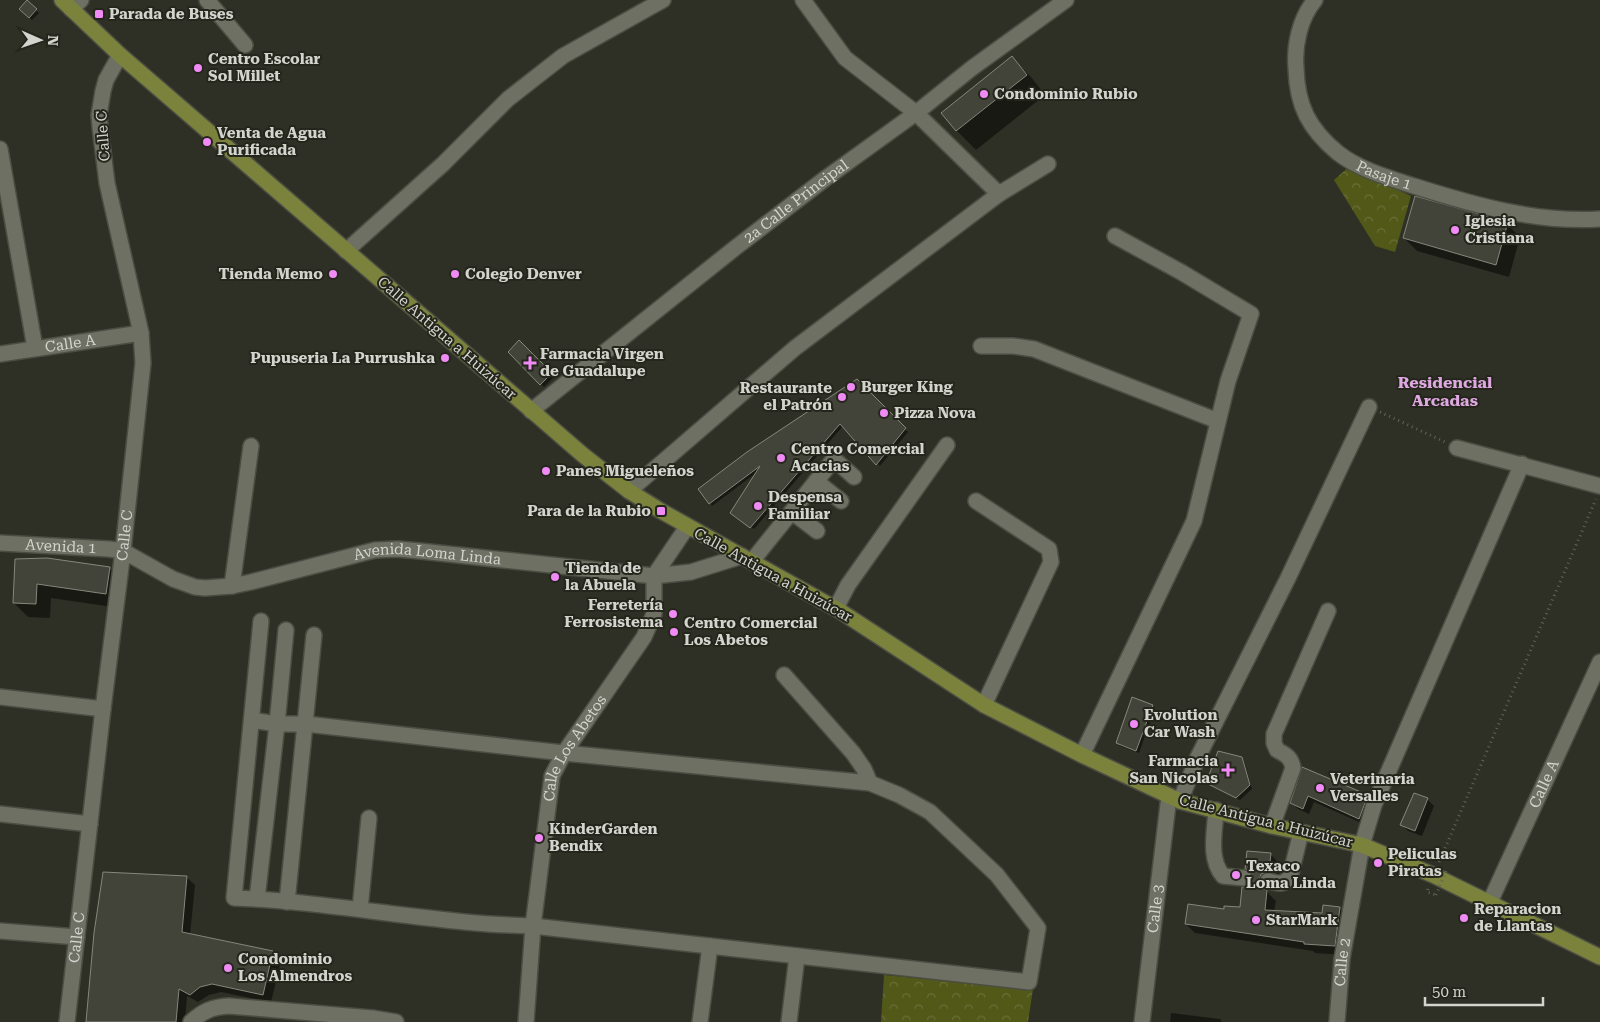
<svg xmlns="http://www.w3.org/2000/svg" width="1600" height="1022" font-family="'Roboto Serif',serif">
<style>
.park{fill:url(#park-crowns)}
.shadow{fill:#0007}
.building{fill:#424439;stroke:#85877b}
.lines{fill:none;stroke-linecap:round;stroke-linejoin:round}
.minor-tunnel{stroke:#47493e;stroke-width:15;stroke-dasharray:15 8;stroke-linecap:butt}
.minor-casing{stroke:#4b4d43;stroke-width:18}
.major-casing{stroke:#4b4d43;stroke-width:18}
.path{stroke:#626359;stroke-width:3;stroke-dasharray:1 4;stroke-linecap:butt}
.minor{stroke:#6e7064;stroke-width:15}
.major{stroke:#7b823c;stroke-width:15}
.path-bridge{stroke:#626359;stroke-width:3;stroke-dasharray:1 4;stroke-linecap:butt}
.poi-dot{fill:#f08bf6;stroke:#24261c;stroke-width:2}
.labels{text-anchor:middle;stroke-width:4;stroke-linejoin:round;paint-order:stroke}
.poi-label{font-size:15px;font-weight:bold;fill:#d3d4cd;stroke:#24261c;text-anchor:start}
.street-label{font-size:15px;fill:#d3d4cd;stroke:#24261c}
.neighbourhood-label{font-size:16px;font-weight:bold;fill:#e0a8e2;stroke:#24261c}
</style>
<defs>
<pattern id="park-crowns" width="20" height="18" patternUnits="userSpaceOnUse" patternTransform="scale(1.25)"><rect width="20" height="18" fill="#515818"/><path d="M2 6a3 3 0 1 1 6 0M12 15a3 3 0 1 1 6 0" fill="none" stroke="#696f38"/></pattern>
</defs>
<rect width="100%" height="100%" fill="#2e3025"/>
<g class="park">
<polygon points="1352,164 1374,179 1411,196 1395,252 1375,246 1334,180"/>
<polygon points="884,975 1033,989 1028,1022 881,1022"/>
</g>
<g class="shadow">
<polygon points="27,2 39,13 32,20 20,9"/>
<polygon points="1012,58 1031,77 1045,95 976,150 956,130"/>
<polygon points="1507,224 1520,237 1509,277 1417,251 1404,238"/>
<polygon points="519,342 554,377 544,387 509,352"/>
<polygon points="857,381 908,432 880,466 843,426 754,529 734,515 756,473 712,506 710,503"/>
<polygon points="16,560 109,568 123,582 120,608 51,598 50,618 28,617 14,603"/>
<polygon points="1152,706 1155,708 1139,753 1120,746 1117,743"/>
<polygon points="1241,758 1244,761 1252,789 1240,800 1210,785 1207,782"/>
<polygon points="1303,768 1367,797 1374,803 1366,825 1314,802 1309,814 1298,809 1292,803"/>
<polygon points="1414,794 1428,800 1434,806 1422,836 1408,831 1402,825"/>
<polygon points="1248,852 1271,855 1280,864 1278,881 1270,883 1267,890 1269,894 1276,901 1274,911 1324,914 1339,908 1348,917 1344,955 1315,953 1313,951 1195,933 1186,924 1225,910 1241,908 1249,887 1255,880 1254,876 1246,868"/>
<polygon points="186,877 195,885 190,935 273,952 281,961 271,1002 221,992 209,995 198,1002 187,996 185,1022 87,1022"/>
<polygon points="1171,1013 1220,1019 1222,1022 1170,1022"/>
</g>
<g class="building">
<polygon points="27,0 37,9 29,18 19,9"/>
<polygon points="1012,56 1027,75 956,131 941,113"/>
<polygon points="1415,196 1508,222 1496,265 1403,238"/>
<polygon points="519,340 552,373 540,385 508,352"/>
<polygon points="857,379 906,428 876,465 840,424 750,528 730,513 760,466 709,504 698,489 747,452"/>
<polygon points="47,558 110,567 106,594 37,584 36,604 13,603 15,559"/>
<polygon points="1132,697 1153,705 1136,751 1116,743"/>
<polygon points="1218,751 1242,757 1250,785 1236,798 1206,783"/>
<polygon points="1302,767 1368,795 1359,819 1308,796 1303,809 1290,803"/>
<polygon points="1414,793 1428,798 1415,831 1400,825"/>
<polygon points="1247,851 1271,853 1269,872 1261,874 1259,880 1261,888 1267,890 1265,910 1322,913 1323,905 1340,907 1335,946 1304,944 1304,942 1185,924 1188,904 1224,909 1224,906 1240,907 1242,887 1248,886 1253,879 1252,874 1249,870 1245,869"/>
<polygon points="103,872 187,876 182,932 273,951 263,995 212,984 200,987 190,995 179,989 176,1022 86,1022 94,933"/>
</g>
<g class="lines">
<polyline class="minor-tunnel" points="1244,878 1268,881"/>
<defs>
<g id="minor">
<polyline points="207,0 245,45"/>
<polyline points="803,0 845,58 916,113 999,194"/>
<path id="s1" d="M 1315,0 C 1300,18 1294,45 1296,68 C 1297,106 1309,129 1338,153 C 1360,170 1389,178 1414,186 C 1474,205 1536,223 1600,219"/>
<polyline points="71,9 81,0"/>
<polyline points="0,149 35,348"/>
<polyline points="346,251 443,164 508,99 563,56 663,0"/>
<polyline points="981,346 1013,346 1034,349 1218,421"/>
<path id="s2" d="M 0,354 L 141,333"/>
<path id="s3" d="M 531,411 L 735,248 L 826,178 L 916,113 L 972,68 L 1066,0"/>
<polyline points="1457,448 1600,486"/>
<polyline points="816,481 841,501"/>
<polyline points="629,491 795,348 999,194 1048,164"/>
<polyline points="976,501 1049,549 1051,562 984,705"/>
<polyline points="792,512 817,531"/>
<path id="s4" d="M 0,543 L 109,549 L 123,551 L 173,579 L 195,587 L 205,588 L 232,586 L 251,582 L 375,550 L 398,549 L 420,551 L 654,576 L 691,572 L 742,556"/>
<polyline points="752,561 834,459 854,477"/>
<polyline points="232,586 251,446"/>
<polyline points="836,608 848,585 947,445"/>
<polyline points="784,675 853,753 864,769 870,783"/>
<polyline points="0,697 103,709"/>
<path d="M 252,720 L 277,724 L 306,724 L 564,753 L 870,783 L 899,795 L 930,812 L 997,875 L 1038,928 L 1029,982 L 533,926 C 514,925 495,925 476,923 C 395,916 315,901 234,898 L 261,621"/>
<polyline points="1082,755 1194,521 1228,381 1251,314 1181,272 1115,236"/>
<polyline points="1180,801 1198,757 1288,578 1369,407"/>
<path d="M 1216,810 C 1215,831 1208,858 1223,876 L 1244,878"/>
<polyline points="0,814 90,824"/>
<path d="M 1272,826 L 1293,768 C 1291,757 1286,755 1277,750 L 1274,743 L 1274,734 L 1328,611"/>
<path d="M 1268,881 C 1279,883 1282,886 1290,877 L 1301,832"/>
<polyline points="257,899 277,724 286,630"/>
<polyline points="287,902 314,635"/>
<path id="s5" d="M 1489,904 L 1600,662"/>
<polyline points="360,909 369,818"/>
<polyline points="0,931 77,937"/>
<path id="s6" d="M 67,1022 L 103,709 L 123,551 L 143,363 L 141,333 L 107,183 L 100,127 L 99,115 L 103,91 L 106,80 L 120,55"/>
<path d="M 191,1022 C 203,1011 212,1007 229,1006 L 372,1018 L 396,1022"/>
<path id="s7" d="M 526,1022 L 533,926 L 552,776 L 564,753 L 644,637 L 654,614 L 654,576 L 687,527"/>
<polyline points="700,1022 710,946"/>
<polyline points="789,1022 797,956"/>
<path id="s8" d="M 1142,1022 L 1169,796"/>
<path id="s9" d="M 1337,1022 L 1342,959 L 1362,845 L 1374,805 L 1522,464"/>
</g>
<polyline id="major" points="62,0 120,55 583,455 629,491 661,511 840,611 984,705 1082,755 1180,801 1272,826 1362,845 1433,875 1600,957"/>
</defs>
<use href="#minor" class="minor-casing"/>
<use href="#major" class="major-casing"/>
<g class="path">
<polyline points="1380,412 1445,442"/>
<polyline points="1439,862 1596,499"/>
<polyline points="1428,889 1427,892 1436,895"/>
</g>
<use href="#minor" class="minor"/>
<use href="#major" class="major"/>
<polyline class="path-bridge" points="1436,895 1446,871"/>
</g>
<g class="poi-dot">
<rect x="94" y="9" width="10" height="10" rx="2.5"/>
<circle cx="198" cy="68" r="5"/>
<circle cx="984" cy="94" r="5"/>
<circle cx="207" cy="142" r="5"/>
<circle cx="1455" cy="230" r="5"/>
<circle cx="333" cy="274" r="5"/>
<circle cx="455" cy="274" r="5"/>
<circle cx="445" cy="358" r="5"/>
<path d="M527.5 355.5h5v5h5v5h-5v5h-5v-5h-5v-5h5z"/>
<circle cx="851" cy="387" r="5"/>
<circle cx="842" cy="397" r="5"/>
<circle cx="884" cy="413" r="5"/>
<circle cx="781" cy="458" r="5"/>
<circle cx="546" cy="471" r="5"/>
<circle cx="758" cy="506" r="5"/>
<rect x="656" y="506" width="10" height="10" rx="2.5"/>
<circle cx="555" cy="577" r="5"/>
<circle cx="673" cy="614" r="5"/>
<circle cx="674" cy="632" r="5"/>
<circle cx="1134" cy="724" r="5"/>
<path d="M1225.5 762.5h5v5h5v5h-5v5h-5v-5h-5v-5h5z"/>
<circle cx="1320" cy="788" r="5"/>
<circle cx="539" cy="838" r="5"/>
<circle cx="1378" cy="863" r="5"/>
<circle cx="1236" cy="875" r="5"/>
<circle cx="1464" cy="918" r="5"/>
<circle cx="1256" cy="920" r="5"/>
<circle cx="228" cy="968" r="5"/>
</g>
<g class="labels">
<g class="poi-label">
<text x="109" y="19">Parada de Buses</text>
<text x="208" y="64">Centro Escolar<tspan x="208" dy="17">Sol Millet</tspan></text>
<text x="994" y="99">Condominio Rubio</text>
<text x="217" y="138">Venta de Agua<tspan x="217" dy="17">Purificada</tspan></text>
<text x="1465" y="226">Iglesia<tspan x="1465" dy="17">Cristiana</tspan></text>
<text x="323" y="279" text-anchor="end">Tienda Memo</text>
<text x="465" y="279">Colegio Denver</text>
<text x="540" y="359">Farmacia Virgen<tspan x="540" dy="17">de Guadalupe</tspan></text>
<text x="435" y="363" text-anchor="end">Pupuseria La Purrushka</text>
<text x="861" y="392">Burger King</text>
<text x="832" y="393" text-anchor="end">Restaurante<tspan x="832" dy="17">el Patrón</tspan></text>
<text x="894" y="418">Pizza Nova</text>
<text x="791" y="454">Centro Comercial<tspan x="791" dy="17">Acacias</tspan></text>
<text x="556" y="476">Panes Migueleños</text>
<text x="768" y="502">Despensa<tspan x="768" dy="17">Familiar</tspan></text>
<text x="651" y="516" text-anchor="end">Para de la Rubio</text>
<text x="565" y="573">Tienda de<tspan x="565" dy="17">la Abuela</tspan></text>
<text x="663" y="610" text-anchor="end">Ferretería<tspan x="663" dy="17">Ferrosistema</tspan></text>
<text x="684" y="628">Centro Comercial<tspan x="684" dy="17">Los Abetos</tspan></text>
<text x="1144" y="720">Evolution<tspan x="1144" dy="17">Car Wash</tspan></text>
<text x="1218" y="766" text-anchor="end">Farmacia<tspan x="1218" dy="17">San Nicolas</tspan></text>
<text x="1330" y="784">Veterinaria<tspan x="1330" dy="17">Versalles</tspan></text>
<text x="549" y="834">KinderGarden<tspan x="549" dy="17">Bendix</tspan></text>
<text x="1388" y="859">Peliculas<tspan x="1388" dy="17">Piratas</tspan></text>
<text x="1246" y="871">Texaco<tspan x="1246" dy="17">Loma Linda</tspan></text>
<text x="1474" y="914">Reparacion<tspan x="1474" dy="17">de Llantas</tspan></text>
<text x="1266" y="925">StarMark</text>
<text x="238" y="964">Condominio<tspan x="238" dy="17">Los Almendros</tspan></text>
</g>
<g class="street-label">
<text transform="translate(103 136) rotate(-94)" y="5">Calle C</text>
<text dy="5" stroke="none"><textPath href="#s1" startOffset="222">Pasaje 1</textPath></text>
<text dy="5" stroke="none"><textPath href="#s3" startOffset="338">2a Calle Principal</textPath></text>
<text transform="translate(447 338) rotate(41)" y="5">Calle Antigua a Huizúcar</text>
<text dy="5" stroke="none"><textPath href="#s2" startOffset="71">Calle A</textPath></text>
<text dy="5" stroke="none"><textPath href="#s6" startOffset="490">Calle C</textPath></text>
<text dy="5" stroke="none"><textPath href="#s4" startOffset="61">Avenida 1</textPath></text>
<text dy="5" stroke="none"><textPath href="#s4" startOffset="441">Avenida Loma Linda</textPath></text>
<text transform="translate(773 575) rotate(29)" y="5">Calle Antigua a Huizúcar</text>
<text dy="5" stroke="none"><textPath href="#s7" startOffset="282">Calle Los Abetos</textPath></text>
<text dy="5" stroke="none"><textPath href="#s5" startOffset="132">Calle A</textPath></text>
<text transform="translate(1266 821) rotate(14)" y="5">Calle Antigua a Huizúcar</text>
<text dy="5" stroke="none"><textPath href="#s8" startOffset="114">Calle 3</textPath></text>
<text dy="5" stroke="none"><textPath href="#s6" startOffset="85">Calle C</textPath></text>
<text dy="5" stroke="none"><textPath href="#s9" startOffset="60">Calle 2</textPath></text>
</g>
<g class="neighbourhood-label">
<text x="1445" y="388">Residencial<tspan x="1445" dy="18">Arcadas</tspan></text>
</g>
</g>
<g transform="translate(40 40) rotate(92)" stroke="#24261c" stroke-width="4" paint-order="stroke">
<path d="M0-4L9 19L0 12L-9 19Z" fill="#d3d4cd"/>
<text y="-8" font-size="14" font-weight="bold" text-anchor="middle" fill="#d3d4cd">N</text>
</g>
<path d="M1425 997v8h118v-8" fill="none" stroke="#d3d4cd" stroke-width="2.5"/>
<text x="1432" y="997" font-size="15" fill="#d3d4cd" stroke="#24261c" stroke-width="4" paint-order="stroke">50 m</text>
</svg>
